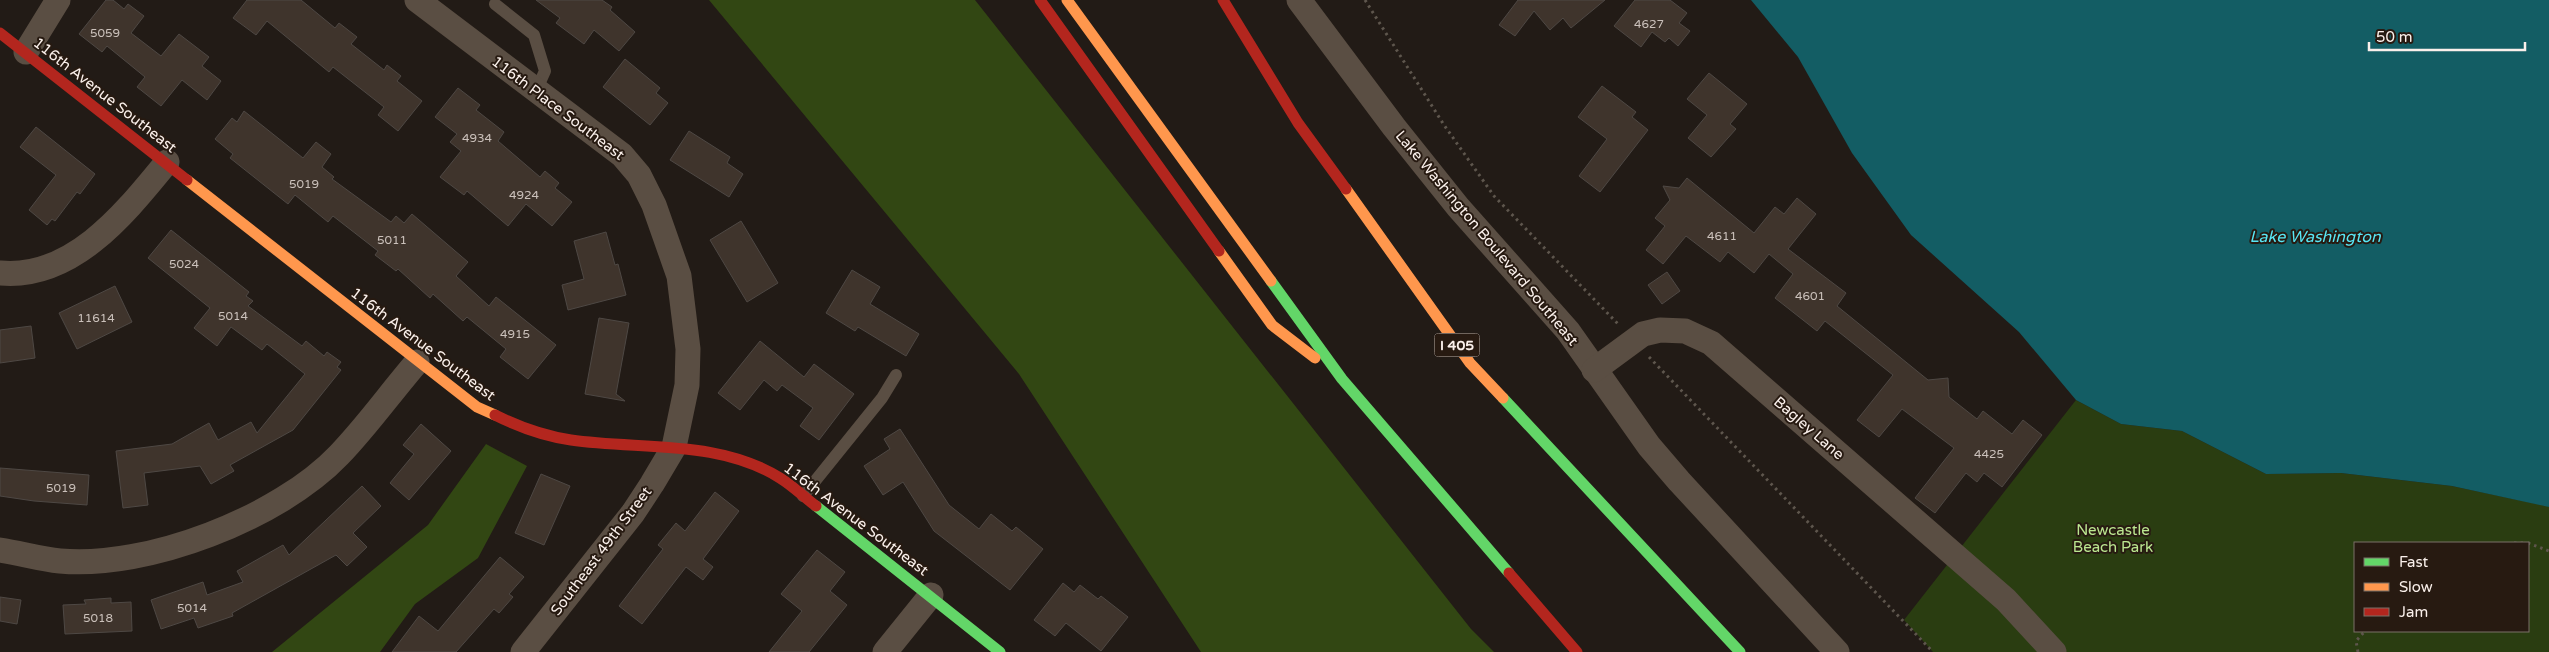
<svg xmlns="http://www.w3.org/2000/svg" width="2549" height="652" font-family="'Varela Round',sans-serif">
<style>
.green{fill:#2a3d11;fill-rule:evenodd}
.forest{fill:#324713}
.water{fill:#135d64}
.building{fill:#3f342c;stroke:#4e4844}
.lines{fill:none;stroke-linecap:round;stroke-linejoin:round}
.path{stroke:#5e564d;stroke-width:3;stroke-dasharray:2.5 4;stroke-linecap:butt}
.lane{stroke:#5a4e43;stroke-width:12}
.street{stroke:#5a4e43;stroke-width:25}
.fast{stroke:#63d668;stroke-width:11}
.slow{stroke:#ff974d;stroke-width:11}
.jam{stroke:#b3261e;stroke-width:11}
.labels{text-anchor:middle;stroke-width:4;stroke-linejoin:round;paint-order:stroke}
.number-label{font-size:12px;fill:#cbc1bb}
.shield{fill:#271a11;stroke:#bbb0aa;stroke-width:1}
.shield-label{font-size:14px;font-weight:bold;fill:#faf0eb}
.street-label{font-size:15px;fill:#faf0eb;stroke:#271a11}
.park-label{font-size:15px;fill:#bbe790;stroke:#271a11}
.water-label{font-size:16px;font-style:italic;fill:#58e7f5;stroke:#271a11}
</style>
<rect width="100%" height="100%" fill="#221b16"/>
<path class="green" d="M 2076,400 L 2121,424 L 2182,431 L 2266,474 L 2341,473 L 2452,486 L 2547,506 L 2549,507 L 2549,652 L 1933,652 L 1904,620 ZM 2355,543 L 2528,543 L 2528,631 L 2355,631 Z"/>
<g class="forest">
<polygon points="709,0 975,0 1471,629 1494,652 1201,652 1019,374"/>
<polygon points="486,444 527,466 478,558 415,604 380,652 272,652 428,525"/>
</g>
<polygon class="water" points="1751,0 2549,0 2549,507 2452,486 2341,473 2266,474 2182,431 2121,424 2076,400 2019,332 1911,235 1852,153 1798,57"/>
<g class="building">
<polygon points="106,0 113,0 124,9 128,4 144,16 131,33 161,56 179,34 209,57 202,66 221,81 207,100 182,80 161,106 137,87 145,77 107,46 102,52 79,34"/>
<polygon points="247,0 301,0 335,28 339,23 357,37 351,44 384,70 387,65 401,76 397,81 422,101 398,131 378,115 384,107 333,67 329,72 267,21 256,35 233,18"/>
<polygon points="536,0 602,0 612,7 610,10 635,32 619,51 594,30 584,44 556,23 560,18"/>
<polygon points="1518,0 1605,0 1571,28 1563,18 1550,30 1534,11 1515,36 1499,25"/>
<polygon points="1635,0 1670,0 1687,13 1679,23 1690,31 1678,46 1669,38 1665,42 1652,32 1641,47 1614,26"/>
<polygon points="625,59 660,88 656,93 668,103 650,125 603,87"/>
<polygon points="1709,73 1747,104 1730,124 1736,129 1711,157 1688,138 1707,115 1687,99"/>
<polygon points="1602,86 1636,112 1632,117 1648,130 1600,192 1579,176 1607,139 1578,117"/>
<polygon points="458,88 480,105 476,110 504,132 498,141 540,177 545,171 559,183 555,188 572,202 552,226 526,204 508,226 467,191 464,195 440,177 461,151 450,142 457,134 435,117"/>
<polygon points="244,111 303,158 316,142 331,154 322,167 334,177 332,179 391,222 396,216 404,223 412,214 468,262 456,276 489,306 496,297 556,345 528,379 500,357 506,349 467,317 463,321 433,294 430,298 398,269 396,271 375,255 378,251 333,216 328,222 295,195 288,204 230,158 233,154 215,139 232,118 237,122"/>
<polygon points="36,127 95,174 80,194 77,192 55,221 52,219 47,225 29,210 56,175 20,147"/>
<polygon points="689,131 730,157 727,163 743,174 729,197 670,160"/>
<polygon points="1687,178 1754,233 1775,207 1784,214 1797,198 1816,214 1788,249 1846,293 1837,306 1928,380 1948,378 1949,397 1977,419 1983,411 2012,434 2023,420 2042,435 2002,487 1984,473 1977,482 1966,473 1935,513 1915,498 1954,448 1902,409 1879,437 1857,420 1893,375 1825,321 1817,331 1775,298 1793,274 1769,254 1754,273 1728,252 1720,262 1686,236 1663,264 1646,250 1665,226 1655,218 1670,200 1663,186 1679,188"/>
<polygon points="741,221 778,283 747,302 710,240"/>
<polygon points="171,230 249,292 246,296 253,301 248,306 302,346 306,341 324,356 327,352 341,362 337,367 341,370 293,430 230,465 234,471 211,484 200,466 144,473 148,505 123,508 116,451 172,444 209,423 218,440 251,422 257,433 305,374 267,344 262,350 231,327 217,346 194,328 210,308 148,258"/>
<polygon points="606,232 615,265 618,264 626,295 568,310 562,285 584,279 574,241"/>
<polygon points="852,270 880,287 870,304 919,334 906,356 858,327 855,331 826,313"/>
<polygon points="1667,272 1680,291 1662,304 1648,285"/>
<polygon points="115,286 132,322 77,349 59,313"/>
<polygon points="599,318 629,323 616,394 625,401 585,394"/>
<polygon points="31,326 35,358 0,363 0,330"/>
<polygon points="760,341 804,377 814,364 854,394 819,440 800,426 813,408 782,385 777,391 764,380 740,410 718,393"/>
<polygon points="421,424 451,451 409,500 390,483 414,454 403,445"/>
<polygon points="900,429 949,505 979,529 991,514 1012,531 1016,527 1043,549 1010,590 934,531 903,482 883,495 864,466 890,449 884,439"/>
<polygon points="0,468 89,475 87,505 34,501 0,496"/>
<polygon points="541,474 570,486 544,545 515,533"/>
<polygon points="362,486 381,506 353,533 367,547 347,566 336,555 232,613 233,616 198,628 194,618 161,629 151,600 203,582 207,595 243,582 237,571 283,545 289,555"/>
<polygon points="715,492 739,511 703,559 713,567 703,580 686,567 642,624 619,606 663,549 658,545 676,523 685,531"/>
<polygon points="817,550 845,572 830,591 847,605 809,652 769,652 802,611 781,594"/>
<polygon points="500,557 524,577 509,594 513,597 499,613 494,609 456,652 392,652 419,616 438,631"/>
<polygon points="1063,583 1074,592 1080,585 1098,599 1101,596 1128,617 1101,651 1066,623 1055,636 1034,620"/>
<polygon points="0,597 21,600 17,624 0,621"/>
<polygon points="111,598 111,603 131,602 132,631 65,634 63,605 86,604 84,600"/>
</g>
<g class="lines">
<g class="path">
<polyline points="1365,0 1444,125 1494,196 1619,325"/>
<polyline points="1649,357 1933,652"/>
<polyline points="2514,543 2527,543"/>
<polyline points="2528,543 2549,551"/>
<polyline points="2358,652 2356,641 2365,631"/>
</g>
<g class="lane">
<polyline points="495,4 534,35 545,71 536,91"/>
<polyline points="803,496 882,398 896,375"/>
</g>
<g class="street">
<polyline points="417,0 622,155 639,175 654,205 679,276 688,349 687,385 674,447 652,484 633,513 523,652"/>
<polyline points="1299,0 1394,127 1458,207 1568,331 1649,446 1679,481 1837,652"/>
<polyline points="26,52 58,0"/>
<path d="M 0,273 C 73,280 126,212 167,162"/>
<polyline points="1594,370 1643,334 1660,330 1685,331 1711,343 2006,600 2054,652"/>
<path d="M 0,550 C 20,553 40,559 60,561 C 147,569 279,518 339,455 C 367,426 391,392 417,362"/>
<polyline points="885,652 931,595"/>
</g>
<g class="fast">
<polyline points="1271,281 1342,379 1509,573"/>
<polyline points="1503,398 1740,652"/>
<polyline points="816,506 1000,652"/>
</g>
<g class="slow">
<polyline points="1067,0 1271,281"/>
<polyline points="187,180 477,407 495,415"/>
<polyline points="1346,189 1470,363 1503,398"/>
<polyline points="1219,251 1272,325 1315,358"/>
</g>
<g class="jam">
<polyline points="1040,0 1219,251"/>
<polyline points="1223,0 1298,123 1346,189"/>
<polyline points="0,33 187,180"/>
<path d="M 495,415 C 519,427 544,436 571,440 C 640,450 718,439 780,478 C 793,486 804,497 816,506"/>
<polyline points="1509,573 1577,652"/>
</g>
</g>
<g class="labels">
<g class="number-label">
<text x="1649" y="28">4627</text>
<text x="105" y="37">5059</text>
<text x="477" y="142">4934</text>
<text x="304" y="188">5019</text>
<text x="524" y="199">4924</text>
<text x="1722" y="240">4611</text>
<text x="392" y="244">5011</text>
<text x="184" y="268">5024</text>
<text x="1810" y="300">4601</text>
<text x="233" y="320">5014</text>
<text x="96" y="322">11614</text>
<text x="515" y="338">4915</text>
<text x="1989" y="458">4425</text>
<text x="61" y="492">5019</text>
<text x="192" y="612">5014</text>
<text x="98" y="622">5018</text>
</g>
<rect class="shield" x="1434.5" y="333.5" width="45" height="23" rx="4"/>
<g class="shield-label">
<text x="1457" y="350">I 405</text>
</g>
<g class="street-label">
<text transform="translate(105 95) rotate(38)" y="5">116th Avenue Southeast</text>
<text transform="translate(558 108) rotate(37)" y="5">116th Place Southeast</text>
<text transform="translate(1487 238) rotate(50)" y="5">Lake Washington Boulevard Southeast</text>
<text transform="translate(423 344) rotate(37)" y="5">116th Avenue Southeast</text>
<text transform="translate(1809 428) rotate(41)" y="5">Bagley Lane</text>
<text transform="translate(856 519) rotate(37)" y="5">116th Avenue Southeast</text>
<text transform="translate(601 551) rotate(-53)" y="5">Southeast 49th Street</text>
</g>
<g class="park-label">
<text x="2113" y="535">Newcastle<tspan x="2113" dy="17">Beach Park</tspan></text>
</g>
<g class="water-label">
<text x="2315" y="242">Lake Washington</text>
</g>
</g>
<rect x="2354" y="542" width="175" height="90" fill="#271a11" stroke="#7b7068"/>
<rect x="2364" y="558" width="25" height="8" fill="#63d668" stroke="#7b7068"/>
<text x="2399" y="567" font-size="15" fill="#faf0eb">Fast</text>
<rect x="2364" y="583" width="25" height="8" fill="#ff974d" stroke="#7b7068"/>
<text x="2399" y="592" font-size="15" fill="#faf0eb">Slow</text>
<rect x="2364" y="608" width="25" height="8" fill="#b3261e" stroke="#7b7068"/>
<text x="2399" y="617" font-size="15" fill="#faf0eb">Jam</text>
<path d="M2369 42v8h156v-8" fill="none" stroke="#faf0eb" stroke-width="2.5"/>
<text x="2376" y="42" font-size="15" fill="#faf0eb" stroke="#271a11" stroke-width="4" paint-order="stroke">50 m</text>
</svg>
